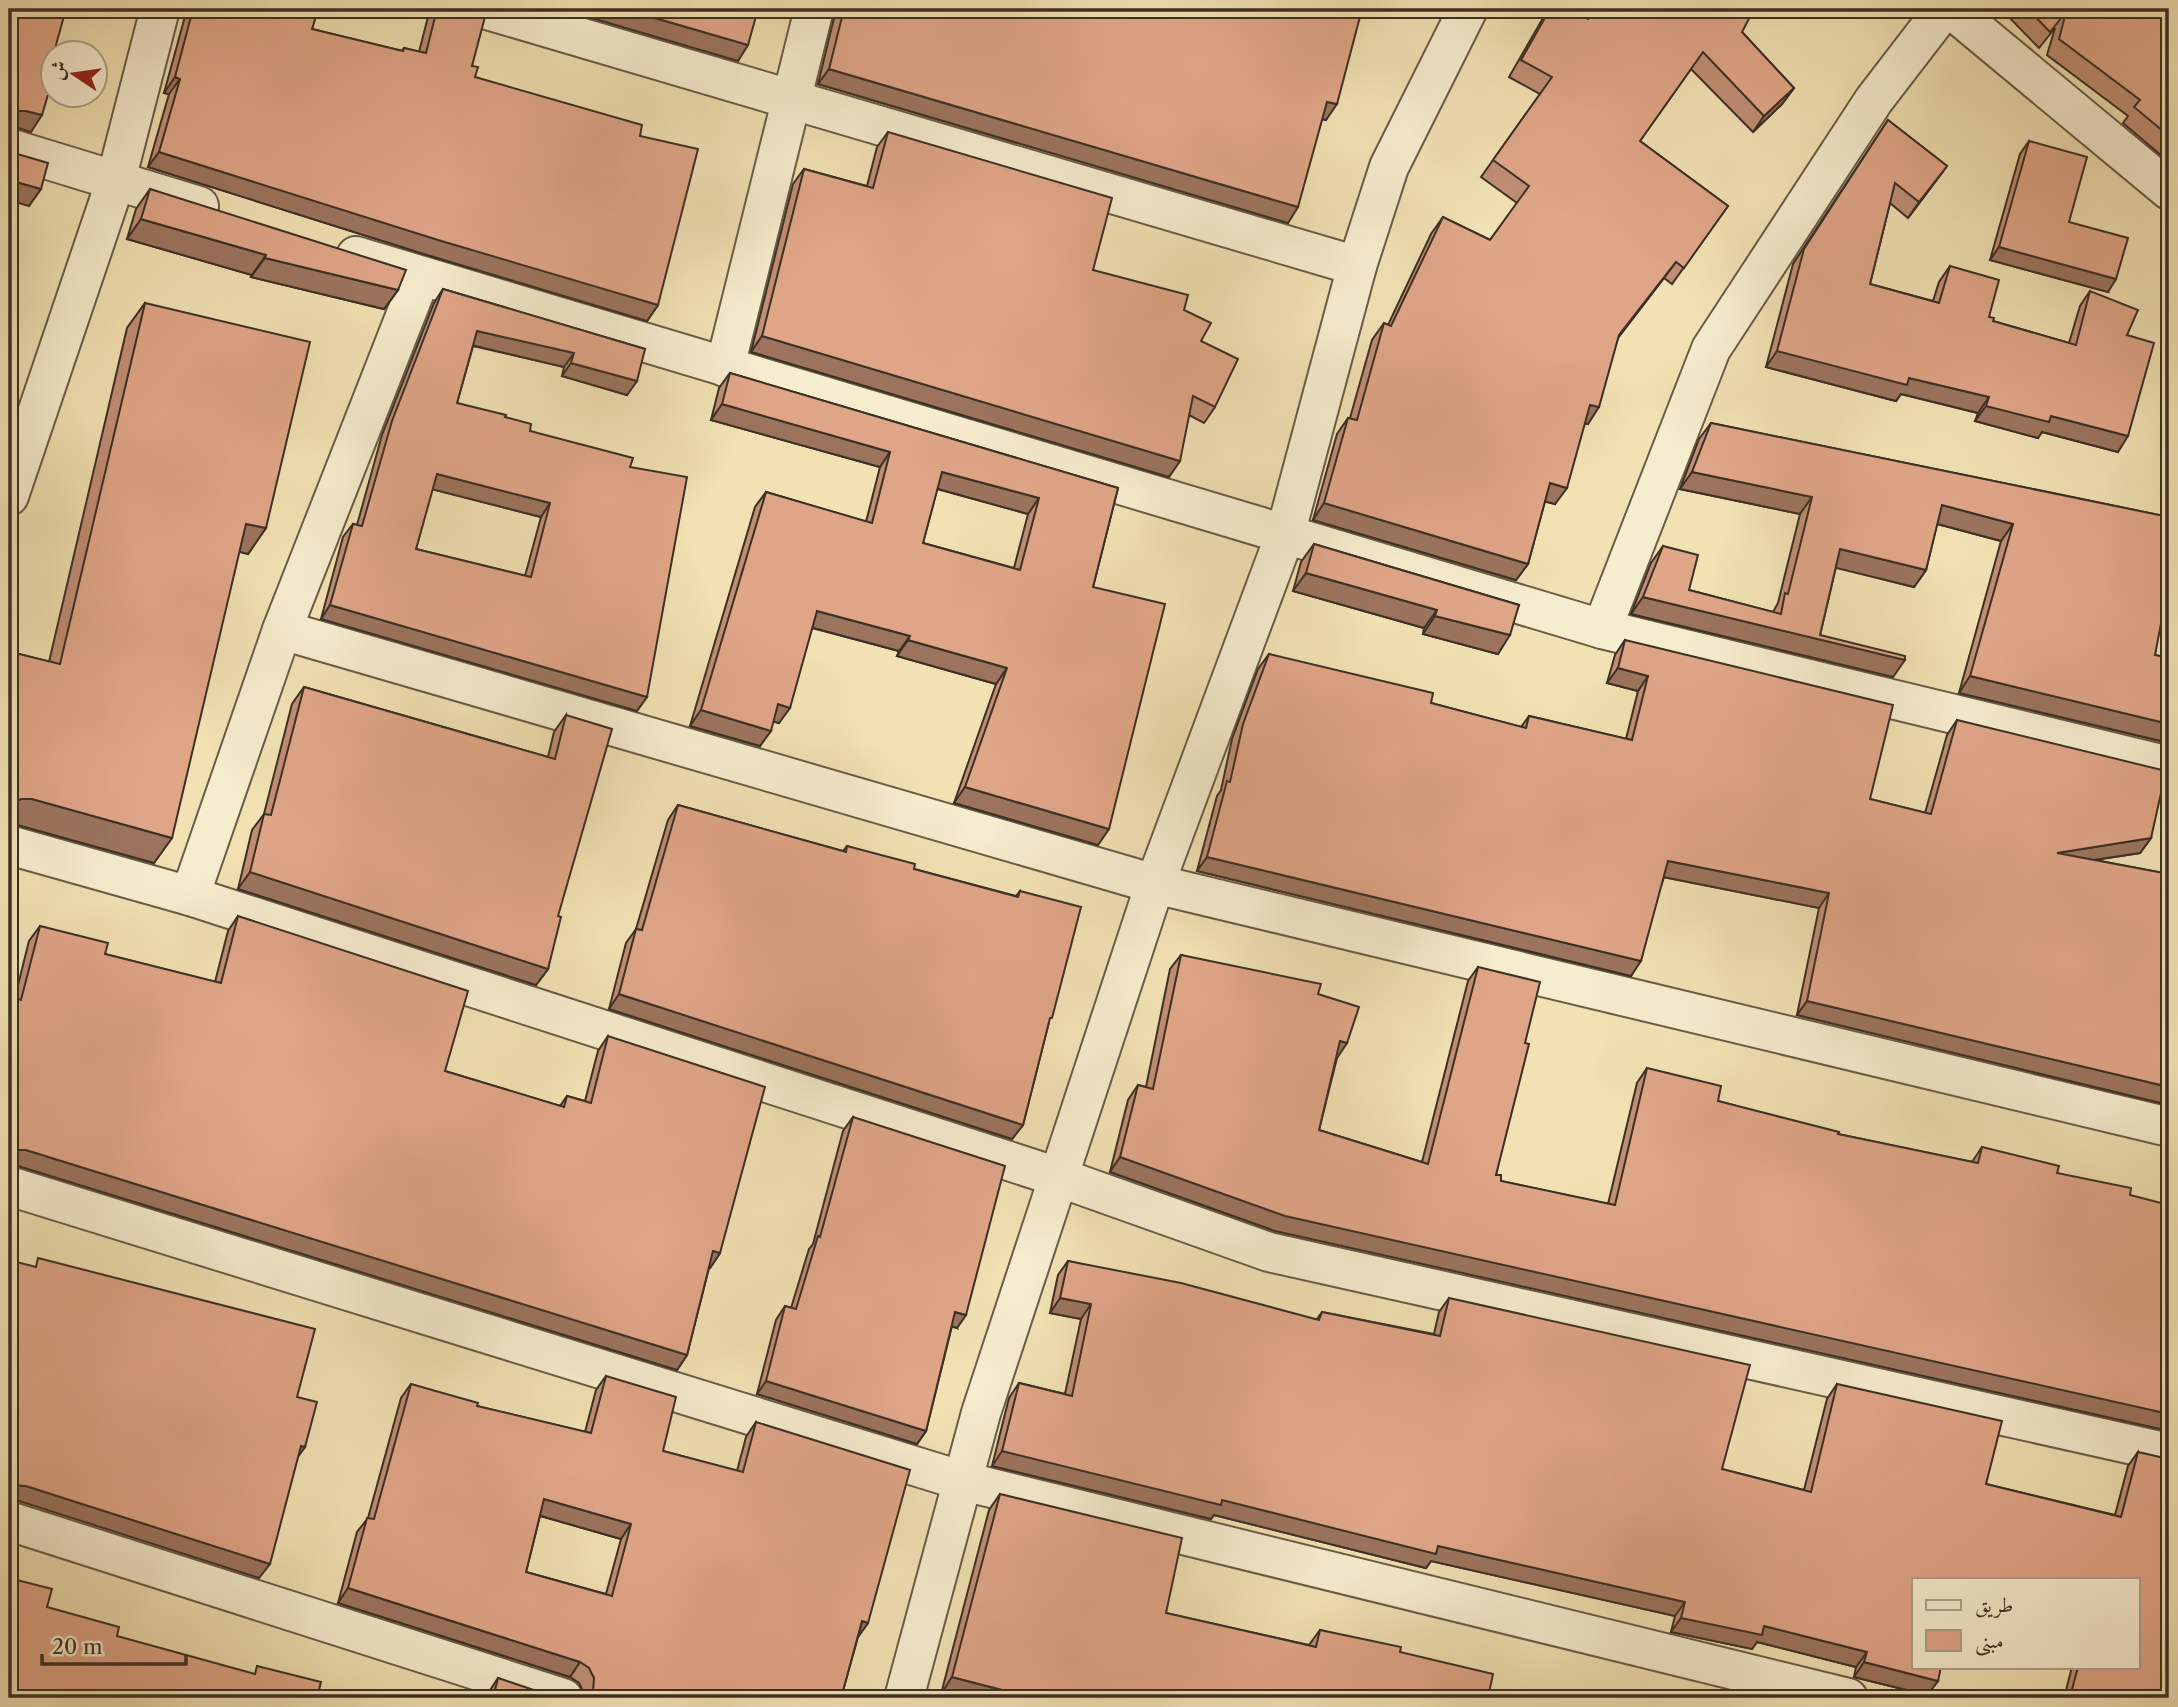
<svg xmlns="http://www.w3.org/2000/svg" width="2178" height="1707" font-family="'Libre Caslon Text',Amiri,serif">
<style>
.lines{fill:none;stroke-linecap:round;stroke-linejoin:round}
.street-casing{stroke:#695c48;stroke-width:42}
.street{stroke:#f6ecce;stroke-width:38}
.wall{fill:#c08e74;stroke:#3c3025;stroke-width:2;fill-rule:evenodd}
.shaded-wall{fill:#9c745e;stroke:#3c3025;stroke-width:2}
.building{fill:#dfa587;stroke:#3c3025;stroke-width:2;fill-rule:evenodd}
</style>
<rect width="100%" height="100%" fill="#f1e1b3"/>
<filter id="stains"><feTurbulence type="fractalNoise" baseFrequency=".00286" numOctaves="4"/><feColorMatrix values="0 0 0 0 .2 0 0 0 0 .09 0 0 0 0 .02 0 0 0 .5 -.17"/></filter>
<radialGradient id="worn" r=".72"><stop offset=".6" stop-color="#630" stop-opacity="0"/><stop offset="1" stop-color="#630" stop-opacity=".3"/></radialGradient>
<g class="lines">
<defs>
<g id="street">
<polyline points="484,9 1357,266"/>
<polyline points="1951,9 2169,190"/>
<polyline points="9,148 199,206"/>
<polyline points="356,256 1602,629 2169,766"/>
<polyline points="725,367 814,9"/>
<polyline points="9,496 116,180 160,9"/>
<polyline points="1602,629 1711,349 1874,100 1944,9"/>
<polyline points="282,630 1155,884 2169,1127"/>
<polyline points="9,845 190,896 1058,1177 1269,1252 2169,1453"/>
<polyline points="190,896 282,630 421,276"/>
<polyline points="9,1186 963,1481 1848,1698"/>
<polyline points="9,1521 563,1698"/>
<polyline points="904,1698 981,1413 1155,884 1285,535 1357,266 1389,167 1468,9"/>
</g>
</defs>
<use href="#street" class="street-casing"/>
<use href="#street" class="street"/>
</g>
<g class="wall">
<polygon points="187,9 318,9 312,29 402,51 404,48 419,52 430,9 480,9 472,66 475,77 640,136 658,305 647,321 427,255 148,167 169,94 164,93"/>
<polygon points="835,9 1362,9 1326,120 1322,119 1288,223 818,84 835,14"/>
<polygon points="1549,9 1568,9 1588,19 1742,32 1794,88 1782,104 1753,132 1691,69 1640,141 1728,206 1672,284 1664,278 1618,338 1588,424 1585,423 1555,504 1545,501 1528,564 1516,580 1313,520 1337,434 1348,418 1350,418 1372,340 1384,323 1388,325 1431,234 1443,217 1490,240 1517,203 1481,177 1540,94 1509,77 1543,18"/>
<polygon points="2001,9 2155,9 2169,20 2169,162 2123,123 2128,116 2047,55 2055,28 2039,48"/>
<polygon points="1888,120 1947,166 1908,218 1890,203 1870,284 1933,301 1939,282 1950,266 1993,321 2069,343 2080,306 2090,291 2127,335 2118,452 2042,432 2038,438 1975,421 1978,413 1901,394 1896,401 1766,367 1793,264"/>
<polygon points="888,132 1093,270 1184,310 1201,341 1215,407 1204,423 1189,415 1169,477 751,352 793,184 804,169 867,186 877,147"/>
<polygon points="2029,141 2069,222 2108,292 1990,260 2020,154"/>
<polygon points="150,189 398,290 384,309 251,277 252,275 127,239 136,209"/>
<path d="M 443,289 L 645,349 L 627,395 L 562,376 L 564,367 L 473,346 L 457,403 L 505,417 L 530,431 L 630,467 L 637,711 L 321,619 L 343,537 L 353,524 L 357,525 L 382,435 L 434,303 ZM 432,489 L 541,517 L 525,576 L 416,549 Z"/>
<polygon points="145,303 266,528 248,554 239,551 154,863 14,824 9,824 9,662 15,653 49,662 127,328"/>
<path d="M 730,373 L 1118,488 L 1093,587 L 1098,845 L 954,803 L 996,684 L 897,656 L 899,651 L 812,628 L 779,723 L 773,721 L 760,746 L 690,726 L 755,507 L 766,492 L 866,522 L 880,467 L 711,420 L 719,388 ZM 937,489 L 1028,514 L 1014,568 L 923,543 Z"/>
<polygon points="1711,423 2169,517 2155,655 2169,658 2169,736 2165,742 1959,693 2001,541 1937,524 1926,570 1914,587 1836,567 1820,635 1893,677 1631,614 1651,563 1663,546 1689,590 1773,612 1778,603 1800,514 1680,489 1699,439"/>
<polygon points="1314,544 1519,605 1498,654 1423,634 1424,628 1293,591 1301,562"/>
<polygon points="1625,640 1870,799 1925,813 1947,735 1957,720 2151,838 2140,853 2095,860 2169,874 2169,1105 1797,1015 1819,908 1664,877 1631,976 1197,871 1217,796 1221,790 1232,739 1258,669 1269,654 1431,703 1521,727 1529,716 1626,739 1638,691 1607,683 1615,655"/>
<polygon points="304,687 548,757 554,732 566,715 558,916 548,969 536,985 238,889 252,830 264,814 292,704"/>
<polygon points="678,805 843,851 847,846 914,869 1016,896 1020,891 1049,1022 1023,1125 1012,1139 609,1009 626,943 636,929 668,820"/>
<polygon points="238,916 445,1071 560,1106 567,1096 585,1101 598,1051 608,1036 720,1253 710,1268 709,1268 687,1355 677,1370 15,1165 15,997 29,941 40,926 105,954 215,982 228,931"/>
<polygon points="1181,955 1318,994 1337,1058 1319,1130 1422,1162 1468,981 1478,967 1525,1043 1496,1175 1501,1181 1608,1204 1637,1083 1647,1068 1718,1101 1838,1134 1972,1162 1982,1147 2057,1173 2130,1195 1275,1231 1110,1172 1128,1100 1138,1085 1146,1087 1170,969"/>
<polygon points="853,1117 957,1328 952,1326 926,1431 917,1444 757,1394 776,1320 785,1306 791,1308 809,1249 813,1244 843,1131"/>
<polygon points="1068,1261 1316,1320 1322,1312 1434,1334 1439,1312 1449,1298 1722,1469 1804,1490 1827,1399 1837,1384 1986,1484 2115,1515 2128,1466 2138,1452 2169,1698 2064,1698 2072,1667 2138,1667 2138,1579 1914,1579 1938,1681 1927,1695 1854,1677 1856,1667 1757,1642 1752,1649 1671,1632 1675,1616 1431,1561 1426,1568 1214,1515 1211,1519 992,1466 1009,1398 1019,1383 1065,1394 1081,1319 1050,1313 1058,1275"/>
<path d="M 606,1376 L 663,1451 L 737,1471 L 746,1437 L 756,1422 L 868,1623 L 858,1637 L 841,1698 L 584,1698 L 584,1693 L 579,1683 L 570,1677 L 338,1603 L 357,1532 L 368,1518 L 401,1398 L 411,1384 L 477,1406 L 585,1432 L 596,1390 ZM 540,1516 L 621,1539 L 606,1594 L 526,1572 Z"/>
<polygon points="1000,1494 1166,1613 1309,1645 1320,1630 1400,1652 1489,1698 959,1698 941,1694 989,1510"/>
<polygon points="498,1678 551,1698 485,1698"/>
</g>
<g class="shaded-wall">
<polygon points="561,9 624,9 748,45 738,61"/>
<polygon points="829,69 1298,207 1288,223 818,84"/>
<polygon points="175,77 180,79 169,94 164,93"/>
<polygon points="1794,88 1782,104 1753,132 1764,116"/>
<polygon points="1327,102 1337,104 1326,120 1316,117"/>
<polygon points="15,111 26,111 42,115 31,132 15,127 9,127 9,114"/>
<polygon points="159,152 658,305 647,321 427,255 148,167"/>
<polygon points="1947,166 1936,181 1908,218 1919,202"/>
<polygon points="9,180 41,189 29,206 9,200"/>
<polygon points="141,219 266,255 252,275 127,239"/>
<polygon points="1999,247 2116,279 2108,292 1990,260"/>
<polygon points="265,258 398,290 384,309 251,277"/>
<polygon points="1676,262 1664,278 1607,352 1619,335"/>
<polygon points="477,331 574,353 564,367 467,344"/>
<polygon points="762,336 1180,461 1169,477 751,352"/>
<polygon points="1777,351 1909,378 1989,397 1978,413 1901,394 1896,401 1766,367"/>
<polygon points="571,363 637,381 627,395 562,376"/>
<polygon points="722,404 890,452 880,467 711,420"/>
<polygon points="1590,405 1599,407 1588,424 1579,422"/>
<polygon points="1986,406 2051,416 2128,436 2118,452 2042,432 2038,438 1975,421"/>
<polygon points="942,472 1039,498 1028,514 931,487"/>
<polygon points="1692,472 1812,497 1800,514 1680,489"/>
<polygon points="437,474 550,503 541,517 427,488"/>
<polygon points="1550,483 1567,488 1555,504 1539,500"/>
<polygon points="1324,503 1528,564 1516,580 1313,520"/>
<polygon points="1942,505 2013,524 2001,541 1930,522"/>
<polygon points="246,524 266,528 248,554 228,549"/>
<polygon points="1840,549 1926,570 1914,587 1828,566"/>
<polygon points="1306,573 1437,610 1424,628 1293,591"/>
<polygon points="1643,597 1905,660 1893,677 1631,614"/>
<polygon points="330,605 647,697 637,711 321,619"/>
<polygon points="817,611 910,636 899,651 806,626"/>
<polygon points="1435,616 1510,635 1498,654 1423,634"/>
<polygon points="908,640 1007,668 996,684 897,656"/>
<polygon points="1618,668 1648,676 1638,691 1607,683"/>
<polygon points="1970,676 2169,724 2169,736 2165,742 1959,693"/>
<polygon points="9,695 15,696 9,706"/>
<polygon points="778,704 790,708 779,723 767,720"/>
<polygon points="701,710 771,731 760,746 690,726"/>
<polygon points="965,787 1109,829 1098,845 954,803"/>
<polygon points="21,799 32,799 172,838 154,863 14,824 9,824 9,808 11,805"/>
<polygon points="2151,838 2140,853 2047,867 2057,853"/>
<polygon points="1207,857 1641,961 1631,976 1197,871"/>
<polygon points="1668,861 1829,893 1819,908 1658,876"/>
<polygon points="250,872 548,969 536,985 238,889"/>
<polygon points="619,994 1023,1125 1012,1139 609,1009"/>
<polygon points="1807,1001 2169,1087 2169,1105 1797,1015"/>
<polygon points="1340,1041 1347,1043 1337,1058 1330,1056"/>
<polygon points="15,1150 26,1150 687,1355 677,1370 15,1165 9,1165 9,1153"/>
<polygon points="1120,1157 2169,1414 2169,1431 1275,1231 1110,1172"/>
<polygon points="713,1251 720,1253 710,1268 703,1266"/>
<polygon points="1060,1298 1091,1304 1081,1319 1050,1313"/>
<polygon points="955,1312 966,1315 957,1328 946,1325"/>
<polygon points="766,1381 926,1431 917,1444 757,1394"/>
<polygon points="301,1446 305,1447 295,1461"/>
<polygon points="1002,1451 1438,1546 1685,1602 1675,1616 1431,1561 1426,1568 1214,1515 1211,1519 992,1466"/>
<polygon points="14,1485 26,1486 270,1564 259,1578 16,1500 9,1500 9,1488"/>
<polygon points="544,1499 631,1524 621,1539 534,1514"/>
<polygon points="348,1588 580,1662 570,1677 338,1603"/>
<polygon points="1681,1618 1764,1626 1867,1652 1856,1667 1757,1642 1752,1649 1671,1632"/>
<polygon points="862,1621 868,1623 858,1637"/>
<polygon points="1864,1662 1938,1681 1927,1695 1854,1677"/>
<polygon points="952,1677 1033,1698 959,1698 941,1694"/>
<polygon points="593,1692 616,1698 589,1698"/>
</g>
<g class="building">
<polygon points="9,9 66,9 54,52 52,52 52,59 47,80 52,81 42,115 26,111 15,111 9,114"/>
<polygon points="193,9 318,9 312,29 403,51 404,48 426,53 437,9 480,9 486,13 472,66 478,67 475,77 642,125 640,136 698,149 658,305 438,240 159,152 180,79 175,77"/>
<polygon points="624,9 758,9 748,45"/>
<polygon points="844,9 1362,9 1337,104 1327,102 1298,207 829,69"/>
<polygon points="1550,9 1568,9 1588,19 1595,9 1754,9 1742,32 1794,88 1764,116 1703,52 1640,141 1728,206 1684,268 1676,262 1619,335 1599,407 1590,405 1567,488 1550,483 1528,564 1324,503 1348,418 1357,420 1384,323 1391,326 1443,217 1490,240 1529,186 1493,160 1552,77 1521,60"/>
<polygon points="2028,9 2155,9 2169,20 2169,136 2134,107 2140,100 2059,39 2066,12 2050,32"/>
<polygon points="1888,120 1947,166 1919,202 1895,183 1870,284 1939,303 1950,266 1999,280 1989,317 1994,318 1993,321 2076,345 2090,291 2138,310 2127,335 2154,343 2128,436 2051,416 2049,422 1986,406 1989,397 1909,378 1907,385 1777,351 1804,249"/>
<polygon points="888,132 1112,198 1093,270 1188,295 1184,310 1211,323 1201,341 1238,359 1215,407 1193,396 1180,461 762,336 804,169 873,188"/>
<polygon points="2029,141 2087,157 2069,222 2128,238 2116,279 1999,247"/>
<polygon points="9,149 14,153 48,163 41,189 9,180"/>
<polygon points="150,189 406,270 398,290 265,258 266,255 141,219"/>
<path d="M 443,289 L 645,349 L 637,381 L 571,363 L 574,353 L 477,331 L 457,403 L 506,415 L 505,417 L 531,424 L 530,431 L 633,458 L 630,467 L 687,477 L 647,697 L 330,605 L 353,524 L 362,526 L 392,421 ZM 437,474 L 550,503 L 531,577 L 416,549 Z"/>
<polygon points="145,303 310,342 266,528 246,524 172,838 32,799 21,799 11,805 9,809 9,725 15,696 9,695 9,679 15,653 60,664"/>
<path d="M 730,373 L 1118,488 L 1093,587 L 1165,604 L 1109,829 L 965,787 L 1007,668 L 908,640 L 910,636 L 817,611 L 790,708 L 778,704 L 771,731 L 701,710 L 766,492 L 872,523 L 890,452 L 722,404 ZM 942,472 L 1039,498 L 1020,570 L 923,543 Z"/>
<polygon points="1711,423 2169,517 2169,582 2155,655 2169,658 2169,724 1970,676 2013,524 1942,505 1926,570 1840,549 1820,635 1905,656 1905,660 1643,597 1663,546 1698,555 1689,590 1781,614 1785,593 1788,594 1812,497 1692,472"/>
<polygon points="1314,544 1519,605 1510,635 1435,616 1437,610 1306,573"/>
<polygon points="1625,640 1893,705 1870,799 1931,814 1957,720 2166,771 2151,838 2057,853 2169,874 2169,1087 1807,1001 1829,893 1668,861 1641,961 1207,857 1227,781 1230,782 1243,724 1269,654 1433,693 1431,703 1526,728 1529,716 1632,740 1648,676 1618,668"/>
<polygon points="304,687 555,759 566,715 612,729 558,916 561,917 548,969 250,872 264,814 271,815"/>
<polygon points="678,805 846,852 847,846 915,864 914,869 1018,897 1020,891 1081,907 1052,1018 1050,1018 1023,1125 619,994 636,929 642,930"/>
<polygon points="238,916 468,991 445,1071 564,1107 567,1096 591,1103 608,1036 765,1087 720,1253 713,1251 687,1355 26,1150 15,1150 9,1153 9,995 21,1000 40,926 108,943 105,954 221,983"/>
<polygon points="1181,955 1321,984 1318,994 1359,1007 1347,1043 1340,1041 1319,1130 1428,1164 1478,967 1540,982 1525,1043 1529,1044 1496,1175 1501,1175 1501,1181 1615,1205 1647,1068 1721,1086 1718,1101 1839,1132 1838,1134 1978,1163 1982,1147 2059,1166 2057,1173 2131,1188 2130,1195 2169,1205 2169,1414 1285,1216 1120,1157 1138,1085 1153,1089"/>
<polygon points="853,1117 1005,1166 966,1315 955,1312 926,1431 766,1381 785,1306 796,1309 818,1236 820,1237"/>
<polygon points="38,1258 315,1329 297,1397 317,1402 305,1447 301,1446 270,1564 26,1486 14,1485 9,1488 9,1260 36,1267"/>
<polygon points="1068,1261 1181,1283 1319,1320 1322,1312 1440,1336 1449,1298 1750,1365 1722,1469 1811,1492 1837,1384 2002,1421 1986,1484 2121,1517 2138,1452 2169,1459 2169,1698 2076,1698 2070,1697 2078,1667 2138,1667 2138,1579 1914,1579 1914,1667 1941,1667 1938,1681 1864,1662 1867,1652 1764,1626 1762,1635 1681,1618 1685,1602 1438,1546 1436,1554 1222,1500 1221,1505 1002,1451 1019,1383 1072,1396 1091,1304 1060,1298"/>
<path d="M 606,1376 L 676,1397 L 663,1451 L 743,1472 L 756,1422 L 910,1470 L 868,1623 L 862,1621 L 841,1698 L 616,1698 L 593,1692 L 594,1678 L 589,1668 L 580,1662 L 348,1588 L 367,1518 L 374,1519 L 411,1384 L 478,1403 L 477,1406 L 591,1433 ZM 544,1499 L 631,1524 L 612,1596 L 526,1572 Z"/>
<polygon points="1000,1494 1182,1538 1166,1613 1316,1647 1320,1630 1401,1647 1400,1652 1493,1674 1488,1698 1489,1698 1076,1698 1061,1695 1061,1698 1033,1698 952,1677"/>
<polygon points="9,1578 52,1589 47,1607 119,1627 117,1636 255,1674 257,1666 321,1682 317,1698 9,1698"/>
<polygon points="498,1678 552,1696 551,1698 493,1698"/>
<polygon points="1583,1695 1600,1698 1582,1698"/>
</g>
<rect width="2178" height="1707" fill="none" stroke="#f1e1b3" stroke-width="35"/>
<rect x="10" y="10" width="2157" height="1686" fill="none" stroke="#3c3025" stroke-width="3.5"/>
<rect x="18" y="18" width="2143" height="1672" fill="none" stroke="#3c3025" stroke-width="2"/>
<rect x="1912" y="1578" width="228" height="91" fill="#f6ecce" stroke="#aca18a" stroke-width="2"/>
<rect x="1926" y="1600" width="35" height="10" fill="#f6ecce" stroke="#aca18a" stroke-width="2"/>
<text x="1975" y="1612" font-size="21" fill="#3c3025">طريق</text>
<rect x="1926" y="1630" width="35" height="21" fill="#dfa587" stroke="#aca18a" stroke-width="2"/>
<text x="1975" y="1648" font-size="21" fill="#3c3025">مبنى</text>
<g transform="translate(74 74) rotate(283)"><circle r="33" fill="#f6ecce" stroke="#aca18a" stroke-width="2"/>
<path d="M0-5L12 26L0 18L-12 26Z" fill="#8f2418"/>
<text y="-10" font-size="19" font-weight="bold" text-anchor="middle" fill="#3c3025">ش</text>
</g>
<path d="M42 1654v10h144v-10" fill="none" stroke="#3c3025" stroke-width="3.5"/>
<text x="52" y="1654" font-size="21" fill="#3c3025" stroke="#f6ecce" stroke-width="5" paint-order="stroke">20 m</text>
<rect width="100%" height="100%" filter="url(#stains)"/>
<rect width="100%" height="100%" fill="url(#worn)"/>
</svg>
